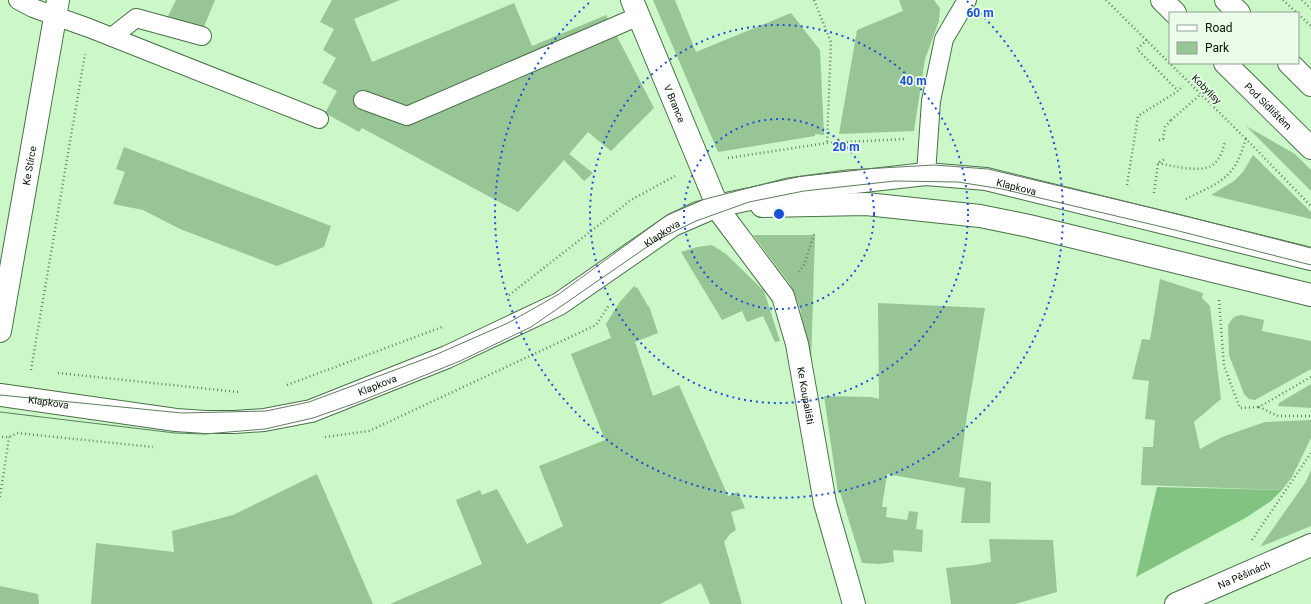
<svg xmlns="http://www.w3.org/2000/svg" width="1311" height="604" font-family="Roboto,sans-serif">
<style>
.green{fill:#98c596}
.forest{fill:#83c381}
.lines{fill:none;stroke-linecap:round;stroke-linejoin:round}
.lane-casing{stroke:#497048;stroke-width:20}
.street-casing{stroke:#497048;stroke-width:24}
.secondary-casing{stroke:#497048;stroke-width:24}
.path{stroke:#658364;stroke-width:2.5;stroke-dasharray:1 3;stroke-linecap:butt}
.lane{stroke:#fff;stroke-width:18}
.street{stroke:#fff;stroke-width:22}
.secondary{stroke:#fff;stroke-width:22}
.tram{stroke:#5f7c5e;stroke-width:1}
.path-bridge{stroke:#658364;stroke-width:2.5;stroke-dasharray:1 3;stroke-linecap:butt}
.ring{fill:none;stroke:#1d4ed8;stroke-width:2;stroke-dasharray:2 4}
.labels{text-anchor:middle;stroke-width:3.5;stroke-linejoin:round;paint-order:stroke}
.street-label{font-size:10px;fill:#061606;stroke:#ebfdea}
.centre{fill:#1d4ed8;stroke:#ebfdea;stroke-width:2}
.ring-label{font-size:12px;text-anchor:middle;font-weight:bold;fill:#1d4ed8;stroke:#ebfdea;stroke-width:3.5;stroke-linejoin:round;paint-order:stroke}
</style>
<rect width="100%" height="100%" fill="#ccf8c9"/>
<g class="green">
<polygon points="176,0 215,0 203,29 167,18"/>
<polygon points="332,0 400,0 354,19 372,62 514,3 532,46 606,15 654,108 611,151 588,132 569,154 593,173 584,181 564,160 518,212 362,128 359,132 325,113 337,91 322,83 336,58 323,50 334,29 320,22"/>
<polygon points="653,0 675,0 696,52 791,13 820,50 824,135 815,134 815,136 718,152"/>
<polygon points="899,0 934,0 940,8 939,21 925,59 914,131 839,134 857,30 903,11"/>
<polygon points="1246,126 1295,154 1311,170 1311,191"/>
<polygon points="124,147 331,226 324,247 277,266 180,229 143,210 113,204 125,172 116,169"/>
<polygon points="1253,155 1311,212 1311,219 1211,195 1234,181 1243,172"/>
<polygon points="753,235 815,235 811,364 800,308 790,284"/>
<polygon points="712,245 726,254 764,291 780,341 775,342 763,316 747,322 742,311 722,320 681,252 697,247"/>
<polygon points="1160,279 1203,293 1202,298 1210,306 1221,399 1194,422 1200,449 1222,437 1265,422 1311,420 1311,438 1292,477 1282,490 1141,485 1143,447 1153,447 1155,420 1145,419 1149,381 1132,379 1142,339 1150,340"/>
<polygon points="634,286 636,288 637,287 648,306 649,306 658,333 635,342 653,396 679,385 728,496 738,492 745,508 731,512 736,530 730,534 724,542 742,604 710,604 701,583 660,604 390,604 482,564 456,500 480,490 482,495 497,489 527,544 563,526 539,466 605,440 571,354 611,338 606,324 619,303"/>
<polygon points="878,303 985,308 967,415 959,477 991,482 990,523 961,523 965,488 887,474 882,507 887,507 886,517 907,520 909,511 918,512 916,529 923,530 922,552 893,550 894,562 880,564 862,563 840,492 838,493 824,396 871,397 879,399"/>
<polygon points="1242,315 1264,320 1262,331 1311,341 1311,369 1255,400 1249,399 1244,394 1229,355 1228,325 1232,319 1236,316"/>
<polygon points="1311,384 1311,408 1278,406 1279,403"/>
<polygon points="1311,470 1311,526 1260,547 1305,483"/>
<polygon points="317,474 373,604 91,604 96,543 174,552 172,531 233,515"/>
<polygon points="989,539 1053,540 1057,592 1015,604 951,604 946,568 975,565 991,562"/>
<polygon points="0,586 38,594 39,604 0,604"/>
</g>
<polygon class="forest" points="1157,487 1282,490 1271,501 1247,517 1136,577"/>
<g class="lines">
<defs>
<g id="lane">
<polyline points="18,0 33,8 89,28 319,119"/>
<polyline points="112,37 136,18 202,36"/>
<polyline points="363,100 407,116 639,16"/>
<polyline points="926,174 931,101 944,39 967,0"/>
</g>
<g id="street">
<path id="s1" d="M 632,0 L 720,212 L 783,296 L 797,344 L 825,503 L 854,604"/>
<polyline points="762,206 866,204 980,216 1029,226 1311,295"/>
<path id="s2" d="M 0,331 L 58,0"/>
<path id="s3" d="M 0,395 L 176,420 L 205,422 L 235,422 L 264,420 L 311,411 L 447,357 L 559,304 L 673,225 L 717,206 L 801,188 L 926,174 L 986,179 L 1311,259"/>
<path id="s4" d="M 1176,604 L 1311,545"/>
</g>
<g id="secondary">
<polyline points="1162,0 1175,13"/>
<polyline points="1226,0 1239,13"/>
<path id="s5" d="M 1225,63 L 1311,148"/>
<polyline points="1289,63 1311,85"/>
</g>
</defs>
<use href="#lane" class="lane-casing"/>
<use href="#street" class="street-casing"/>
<use href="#secondary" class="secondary-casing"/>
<g class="path">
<polyline points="814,0 831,42 827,143"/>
<polyline points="1106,0 1246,139"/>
<polyline points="1283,0 1297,13"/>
<polyline points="1302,0 1311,9"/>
<polyline points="1298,14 1311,26"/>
<polyline points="1147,40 1137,49 1178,91"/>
<polyline points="1171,120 1201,94"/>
<polyline points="728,158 827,143 904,139"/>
<path d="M 1158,163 C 1174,166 1205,175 1216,162 C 1221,156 1223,149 1225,142"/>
<polyline points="1127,185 1138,116 1178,91 1183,86"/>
<polyline points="1154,193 1158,163 1165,159"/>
<path d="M 1186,199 C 1201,191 1221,184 1231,171 C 1239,162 1242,150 1246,139 L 1311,206"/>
<polyline points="799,272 804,265 815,232"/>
<polyline points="509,295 631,200 675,176"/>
<polyline points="1219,300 1224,366 1240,408 1259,407"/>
<polyline points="31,370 85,54"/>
<polyline points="58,373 238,392"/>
<polyline points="1311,377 1259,407 1278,416 1311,416"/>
<polyline points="287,385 442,327"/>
<polyline points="2,437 9,437 17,433 153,447"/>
<polyline points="325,437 369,431 596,325 609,305"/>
<polyline points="0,497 9,437"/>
<polyline points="1252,540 1311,453"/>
</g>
<use href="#lane" class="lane"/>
<use href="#street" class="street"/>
<use href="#secondary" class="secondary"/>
<g class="tram">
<polyline points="0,395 182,413 266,411 309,402 435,355 508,323 559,294 667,215 694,202 787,178 846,170 934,165 988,169 1178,214 1311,248"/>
<polyline points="0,412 175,433 205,434 265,429 313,418 356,403 460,361 531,327 657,240 696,221 749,202 804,191 895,181 958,182 1002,189 1171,229 1311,265"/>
</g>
<polyline class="path-bridge" points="1159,140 1163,139 1165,127 1171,120"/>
</g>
<g class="ring">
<circle cx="779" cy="214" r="95"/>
<circle cx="779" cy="214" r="189"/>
<path d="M967 1A284 284 0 1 1 591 1"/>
</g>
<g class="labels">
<g class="street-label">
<text transform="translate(1207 89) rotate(45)" y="4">Kobylisy</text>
<text dy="4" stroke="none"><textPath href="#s1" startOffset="112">V Brance</textPath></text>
<text dy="4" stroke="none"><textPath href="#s5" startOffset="61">Pod Sídlištěm</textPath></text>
<text dy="4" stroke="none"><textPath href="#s2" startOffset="168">Ke Stírce</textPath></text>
<text dy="4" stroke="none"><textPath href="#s3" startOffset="1074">Klapkova</textPath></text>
<text dy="4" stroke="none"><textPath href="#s3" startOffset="709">Klapkova</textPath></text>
<text dy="4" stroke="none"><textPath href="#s3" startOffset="385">Klapkova</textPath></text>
<text dy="4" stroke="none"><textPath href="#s1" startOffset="437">Ke Koupališti</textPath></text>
<text dy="4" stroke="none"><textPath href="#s3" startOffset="49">Klapkova</textPath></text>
<text dy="4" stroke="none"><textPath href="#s4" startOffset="74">Na Pěšinách</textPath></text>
</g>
</g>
<circle cx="779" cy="214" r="6" class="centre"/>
<g class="ring-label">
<text x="980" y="17">60 m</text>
<text x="913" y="85">40 m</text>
<text x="846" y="151">20 m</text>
</g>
<rect x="1169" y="12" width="130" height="52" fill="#ebfdea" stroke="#8fa18f"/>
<rect x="1177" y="25" width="20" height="6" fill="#ffffff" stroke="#8fa18f"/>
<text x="1205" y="32" font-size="12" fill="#061606">Road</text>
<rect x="1177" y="42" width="20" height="12" fill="#98c596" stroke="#8fa18f"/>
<text x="1205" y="52" font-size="12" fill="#061606">Park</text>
</svg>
